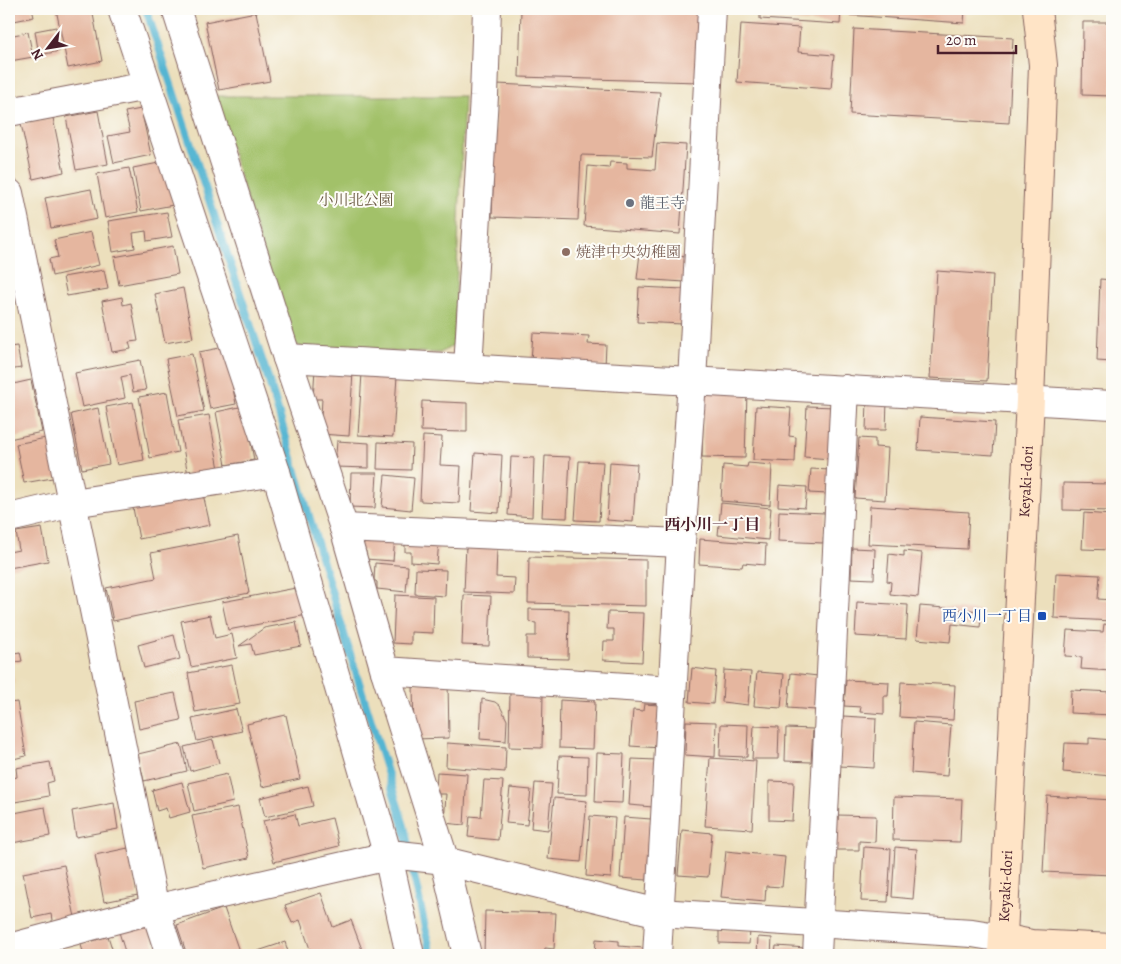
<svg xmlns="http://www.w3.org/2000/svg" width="1121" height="964" font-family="Alegreya,'Noto Serif JP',serif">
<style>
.green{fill:#a2c169;stroke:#76704a}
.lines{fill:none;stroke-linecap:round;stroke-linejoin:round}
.stream{stroke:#54b5d2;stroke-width:8}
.building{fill:#e5b69f}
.street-casing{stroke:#83625e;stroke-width:30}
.secondary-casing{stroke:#83625e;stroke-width:30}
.street{stroke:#fff;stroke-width:28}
.secondary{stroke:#ffe4c6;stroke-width:28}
.worship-dot{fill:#6b7280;stroke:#fdfcf7;stroke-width:2}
.education-dot{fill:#8d6e63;stroke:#fdfcf7;stroke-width:2}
.transit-dot{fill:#1a4fb4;stroke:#fdfcf7;stroke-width:2}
.labels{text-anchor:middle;stroke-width:4;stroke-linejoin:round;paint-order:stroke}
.park-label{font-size:15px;fill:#695841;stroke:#fdfcf7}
.worship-label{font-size:15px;fill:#5b616d;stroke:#fdfcf7;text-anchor:start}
.education-label{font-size:15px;fill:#785e54;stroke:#fdfcf7;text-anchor:start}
.street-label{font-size:15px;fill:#4a1f2b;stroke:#fdfcf7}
.transit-label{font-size:15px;fill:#164399;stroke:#fdfcf7;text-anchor:end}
.neighbourhood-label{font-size:16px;font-weight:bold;fill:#4a1f2b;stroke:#fdfcf7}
</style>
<rect width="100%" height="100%" fill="#fdfcf7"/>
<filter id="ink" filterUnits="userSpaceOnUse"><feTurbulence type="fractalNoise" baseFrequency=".02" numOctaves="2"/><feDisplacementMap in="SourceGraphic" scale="10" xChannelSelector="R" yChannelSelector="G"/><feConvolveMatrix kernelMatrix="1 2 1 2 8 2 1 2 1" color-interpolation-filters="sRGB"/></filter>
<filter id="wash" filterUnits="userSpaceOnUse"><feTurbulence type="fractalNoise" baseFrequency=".0096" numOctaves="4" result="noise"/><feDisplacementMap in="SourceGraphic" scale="20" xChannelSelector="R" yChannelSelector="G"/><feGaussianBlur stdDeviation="1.12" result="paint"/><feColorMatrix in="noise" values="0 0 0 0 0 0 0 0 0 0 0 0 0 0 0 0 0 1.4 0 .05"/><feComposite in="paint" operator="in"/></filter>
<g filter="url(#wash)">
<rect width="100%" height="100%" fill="#ecdfbc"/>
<polygon class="green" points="215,96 464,96 454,345 440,353 302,348 290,340"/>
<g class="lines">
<g class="stream">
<polyline points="146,9 270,384 347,644 404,826 409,851"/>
<polyline points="411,862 431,955"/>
</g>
</g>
<g id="blocks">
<g class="building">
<polygon points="9,9 32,9 34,17 9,22"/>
<polygon points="56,9 92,9 102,61 68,68"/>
<polygon points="521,9 700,9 699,82 519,77"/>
<polygon points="760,9 841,9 840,24 760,19"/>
<polygon points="848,9 965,9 964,23 847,15"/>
<polygon points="256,12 270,81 219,90 205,22"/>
<polygon points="1083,22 1112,22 1112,96 1082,95"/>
<polygon points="741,24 800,28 798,52 834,55 831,89 737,82"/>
<polygon points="56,27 60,51 39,55 35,31"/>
<polygon points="854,29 1013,38 1009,123 850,114"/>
<polygon points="28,32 33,57 10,61 9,36"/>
<polygon points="497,84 660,92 652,157 581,155 578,220 492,217"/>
<polygon points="141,109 151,155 114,163 108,136 130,132 125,112"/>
<polygon points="98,111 108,164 76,170 66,117"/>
<polygon points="53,118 64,172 33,179 21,124"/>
<polygon points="657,143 686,145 680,234 584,226 588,166 609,168 610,162 627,163 627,168 655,170"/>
<polygon points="164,162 173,205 141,211 133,168"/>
<polygon points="129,168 138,212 105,218 97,174"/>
<polygon points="91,189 97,219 51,228 45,198"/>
<polygon points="167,212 172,237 147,241 146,231 133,233 135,248 113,252 108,221"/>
<polygon points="91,232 99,265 52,276 49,259 58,257 54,240"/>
<polygon points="173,246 178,274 119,285 114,257"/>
<polygon points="640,253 687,257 685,282 637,279"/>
<polygon points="104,270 108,289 67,296 63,277"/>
<polygon points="937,271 993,275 987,381 930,378"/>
<polygon points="1100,279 1112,280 1112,362 1097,361"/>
<polygon points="639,287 684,289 683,324 637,322"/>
<polygon points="183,288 193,338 165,343 155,294"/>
<polygon points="122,297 123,305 131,303 138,341 129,342 131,349 112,352 102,301"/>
<polygon points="533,333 589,336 588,344 606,345 605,366 531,361"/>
<polygon points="17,346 21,368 9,370 9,347"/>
<polygon points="225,347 236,404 210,409 199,352"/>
<polygon points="192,354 204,411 178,416 166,359"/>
<polygon points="140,360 146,390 133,392 130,375 121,377 125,398 82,407 75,373"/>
<polygon points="315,369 353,372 349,436 320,434 322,399 313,399"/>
<polygon points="362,373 397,376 393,437 358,435"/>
<polygon points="31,380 42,432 9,439 9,385"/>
<polygon points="704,391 747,392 745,458 702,457"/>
<polygon points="167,392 178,452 150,458 139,397"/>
<polygon points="422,401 467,403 467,432 421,431"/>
<polygon points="867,401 887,401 886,430 866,430"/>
<polygon points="133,402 144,460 117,465 106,407"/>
<polygon points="244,406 254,460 226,465 216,412"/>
<polygon points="756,406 791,408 789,436 796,437 795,462 753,460"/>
<polygon points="807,406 835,407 831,459 804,457"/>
<polygon points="98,408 109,464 82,469 71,414"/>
<polygon points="209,415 219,469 188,475 178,420"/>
<polygon points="920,417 995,422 993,455 918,450"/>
<polygon points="423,436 442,437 440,465 461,466 459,503 420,501"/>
<polygon points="51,437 58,477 24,483 16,444"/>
<polygon points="859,438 875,439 875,447 888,448 885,500 855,498"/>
<polygon points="337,441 369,443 369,468 335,467"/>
<polygon points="378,442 412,444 411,470 377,469"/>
<polygon points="475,453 502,455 499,513 471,511"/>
<polygon points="545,456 570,457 567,518 542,517"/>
<polygon points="511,457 534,458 532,517 508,515"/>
<polygon points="579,461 603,462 599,521 575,520"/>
<polygon points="610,462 637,464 633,522 607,520"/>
<polygon points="748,463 772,465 770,505 721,501 723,465 747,467"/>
<polygon points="811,469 830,470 828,494 809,493"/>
<polygon points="351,473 377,473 375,508 350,507"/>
<polygon points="385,475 414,478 411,510 382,507"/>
<polygon points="1063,483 1112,484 1112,511 1063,510"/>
<polygon points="779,485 807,487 805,508 778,506"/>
<polygon points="203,494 210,525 139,539 133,508"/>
<polygon points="721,503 771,508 768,540 718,535"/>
<polygon points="870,506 969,512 967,549 868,544"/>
<polygon points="779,511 825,513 823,543 778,541"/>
<polygon points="1084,513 1112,515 1112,550 1082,549"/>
<polygon points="42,528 48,561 9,568 9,552 19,550 16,532"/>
<polygon points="361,535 395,537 393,561 365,559 366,551 360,550"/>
<polygon points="238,536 249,593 113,621 106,588 156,578 151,553"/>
<polygon points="405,537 439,540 437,564 411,562 411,552 405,552"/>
<polygon points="700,539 766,544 765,565 743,563 742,567 699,564"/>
<polygon points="466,545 497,547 496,577 515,578 514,594 464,592"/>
<polygon points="852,548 875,549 874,579 851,578"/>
<polygon points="904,551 922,553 918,597 890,594 891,582 887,581 889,554 904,556"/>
<polygon points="529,557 646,560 646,606 528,603"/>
<polygon points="375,563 408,566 406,592 377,589 377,582 374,580"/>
<polygon points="416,569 446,570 445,596 415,594"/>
<polygon points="1056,573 1100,575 1098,599 1112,600 1112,621 1054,618"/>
<polygon points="301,587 307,615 228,630 222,602"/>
<polygon points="395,595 434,597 433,633 411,632 411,644 393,643"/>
<polygon points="464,595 491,596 489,646 462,645"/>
<polygon points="857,602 908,605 906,639 855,636"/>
<polygon points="920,606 982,611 980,627 952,624 950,642 917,639"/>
<polygon points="529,609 569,610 568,659 527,658 527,636 536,636 536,623 529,622"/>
<polygon points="608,612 644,613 642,662 603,660 604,641 614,641 614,629 607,629"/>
<polygon points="210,615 215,638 232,634 237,658 191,667 181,621"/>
<polygon points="296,622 301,646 254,655 251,644 239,646 264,628"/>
<polygon points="1104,624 1112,625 1112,688 1110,688 1111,671 1081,669 1082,657 1065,656 1067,630 1103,632"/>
<polygon points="174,635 180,659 144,668 138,645"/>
<polygon points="20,652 22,661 10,663 14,683 9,683 9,654"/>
<polygon points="232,665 240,704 195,712 188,673"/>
<polygon points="692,668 716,671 713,704 689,702"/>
<polygon points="724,670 751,672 748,705 722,702"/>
<polygon points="757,672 784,674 781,708 754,706"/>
<polygon points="791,673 818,676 816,710 788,708"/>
<polygon points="846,680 889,682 888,696 884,696 884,714 860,712 861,707 844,706"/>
<polygon points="448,682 449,738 414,739 413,683"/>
<polygon points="901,682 955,685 953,720 899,717"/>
<polygon points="1071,690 1112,692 1112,715 1070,713"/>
<polygon points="510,692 543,693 542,748 509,747"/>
<polygon points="175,693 181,720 139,729 134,701"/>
<polygon points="482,699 495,702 500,706 507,720 506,741 480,739"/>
<polygon points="560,700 595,702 593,749 559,748"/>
<polygon points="17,702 26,756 9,760 9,703"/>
<polygon points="644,704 659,705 661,748 630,746 633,710 643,711"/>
<polygon points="236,709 242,731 197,741 192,719"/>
<polygon points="286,715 300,779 262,787 247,724"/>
<polygon points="843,716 876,718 874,768 840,766"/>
<polygon points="686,721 716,722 715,757 685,755"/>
<polygon points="914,722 951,725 947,776 911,773"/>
<polygon points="721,724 748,725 747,757 720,756"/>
<polygon points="754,726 779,727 778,759 752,759"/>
<polygon points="786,728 813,729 811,762 785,761"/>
<polygon points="1089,738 1112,740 1112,776 1063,772 1065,743 1089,744"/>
<polygon points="213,740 219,763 190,771 184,747"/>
<polygon points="447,743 506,747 505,772 446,767"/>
<polygon points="181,744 187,771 144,781 138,754"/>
<polygon points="597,753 624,754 622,803 595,802"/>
<polygon points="559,756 588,757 587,795 557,794"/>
<polygon points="710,758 756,761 752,829 705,826"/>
<polygon points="632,759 656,760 653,807 629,805"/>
<polygon points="50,762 54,781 47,783 49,796 9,803 9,779 17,777 16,768"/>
<polygon points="437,772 467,774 464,825 444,823 446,794 436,794"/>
<polygon points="227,774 233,802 194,811 188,783"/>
<polygon points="484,780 503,781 498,840 468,837 470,816 481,817"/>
<polygon points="769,781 794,782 792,821 769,820"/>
<polygon points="182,782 190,812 169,818 166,808 157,811 152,790"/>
<polygon points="535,783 552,784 548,830 531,828"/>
<polygon points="308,786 313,806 265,817 260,798"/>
<polygon points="510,788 531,790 527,825 506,823"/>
<polygon points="1047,796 1112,800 1112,875 1043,872"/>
<polygon points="894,797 962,799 960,842 893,840"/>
<polygon points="554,798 587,801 581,862 548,859"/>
<polygon points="114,803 118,829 76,837 72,811"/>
<polygon points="45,807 50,836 12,843 9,814"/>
<polygon points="238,807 249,858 203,868 192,816"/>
<polygon points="295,814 298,826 332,818 339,846 274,862 263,821"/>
<polygon points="837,815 876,816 875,842 859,841 859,850 836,850"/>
<polygon points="590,816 615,818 611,878 586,876"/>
<polygon points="624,817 651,819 647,880 620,878"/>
<polygon points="682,830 712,833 708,877 678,875"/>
<polygon points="864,847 891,849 888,902 861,901"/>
<polygon points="895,847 917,849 913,899 892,897"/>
<polygon points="128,848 138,895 104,902 95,855"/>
<polygon points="726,851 785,857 782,887 766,886 765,901 721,897"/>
<polygon points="64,865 76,922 53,926 51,914 32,918 23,873"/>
<polygon points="321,893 333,927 351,920 364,955 312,955 300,920 292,923 285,905"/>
<polygon points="224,908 240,954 187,955 177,925"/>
<polygon points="485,911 556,913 554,949 545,948 544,955 484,955"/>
<polygon points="148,924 157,955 126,955 119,932"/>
<polygon points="719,930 750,931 749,944 719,943"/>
<polygon points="108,936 114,955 84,955 81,945"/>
<polygon points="758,937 772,938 771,955 757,955"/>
<polygon points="596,939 619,941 619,946 644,948 644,955 595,955"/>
<polygon points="285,942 289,955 246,955"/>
<polygon points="776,946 807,948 806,955 775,955"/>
</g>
</g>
</g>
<g filter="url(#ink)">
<use href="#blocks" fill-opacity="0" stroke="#83625e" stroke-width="1"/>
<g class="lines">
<defs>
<g id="street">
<polyline points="122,9 276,472 388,856 410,955"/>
<polyline points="176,9 287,358 344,528 385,671 445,862 467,955"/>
<polyline points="9,112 147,86"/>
<polyline points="9,193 155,909 170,955"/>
<polyline points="287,358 1112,405"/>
<polyline points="468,368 484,96 487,9"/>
<polyline points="9,518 73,503 276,472"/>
<polyline points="344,528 681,543"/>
<polyline points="385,671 672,690"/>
<polyline points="9,948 155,909 388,856 399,855 436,859 659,913 972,933 1003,938"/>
<polyline points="657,955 681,543 692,381 712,9"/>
<polyline points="817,955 845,389"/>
</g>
<g id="secondary">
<polyline points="1003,938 1031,944 1112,948"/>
<path id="s1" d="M 1002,955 L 1030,400 L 1043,65 L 1037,9"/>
</g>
</defs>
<use href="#street" class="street-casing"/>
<use href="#secondary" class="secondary-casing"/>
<use href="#street" class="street"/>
<use href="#secondary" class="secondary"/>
</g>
</g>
<circle class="worship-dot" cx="630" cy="203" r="5"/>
<circle class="education-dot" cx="566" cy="252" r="5"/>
<rect class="transit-dot" x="1037" y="611" width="10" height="10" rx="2.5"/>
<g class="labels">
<g class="park-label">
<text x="356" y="205">小川北公園</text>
</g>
<g class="worship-label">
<text x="640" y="208">龍王寺</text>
</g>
<g class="education-label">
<text x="576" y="257">焼津中央幼稚園</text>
</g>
<g class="street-label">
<text dy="5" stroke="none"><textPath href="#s1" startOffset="474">Keyaki-dori</textPath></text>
<text dy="5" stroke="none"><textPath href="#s1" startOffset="69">Keyaki-dori</textPath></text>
</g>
<g class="transit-label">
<text x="1032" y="621">西小川一丁目</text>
</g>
<g class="neighbourhood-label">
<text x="712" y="530">西小川一丁目</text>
</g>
</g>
<rect width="1121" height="964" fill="none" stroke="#fdfcf7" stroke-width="30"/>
<g transform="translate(48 48) rotate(239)" stroke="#fdfcf7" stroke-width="4" paint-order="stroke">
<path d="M0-4L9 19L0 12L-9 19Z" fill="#4a1f2b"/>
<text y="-8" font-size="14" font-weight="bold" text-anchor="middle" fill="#4a1f2b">N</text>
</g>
<path d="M938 45v8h78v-8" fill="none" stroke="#4a1f2b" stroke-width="2.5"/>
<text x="946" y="45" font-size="15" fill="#4a1f2b" stroke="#fdfcf7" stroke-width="4" paint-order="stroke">20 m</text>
</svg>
